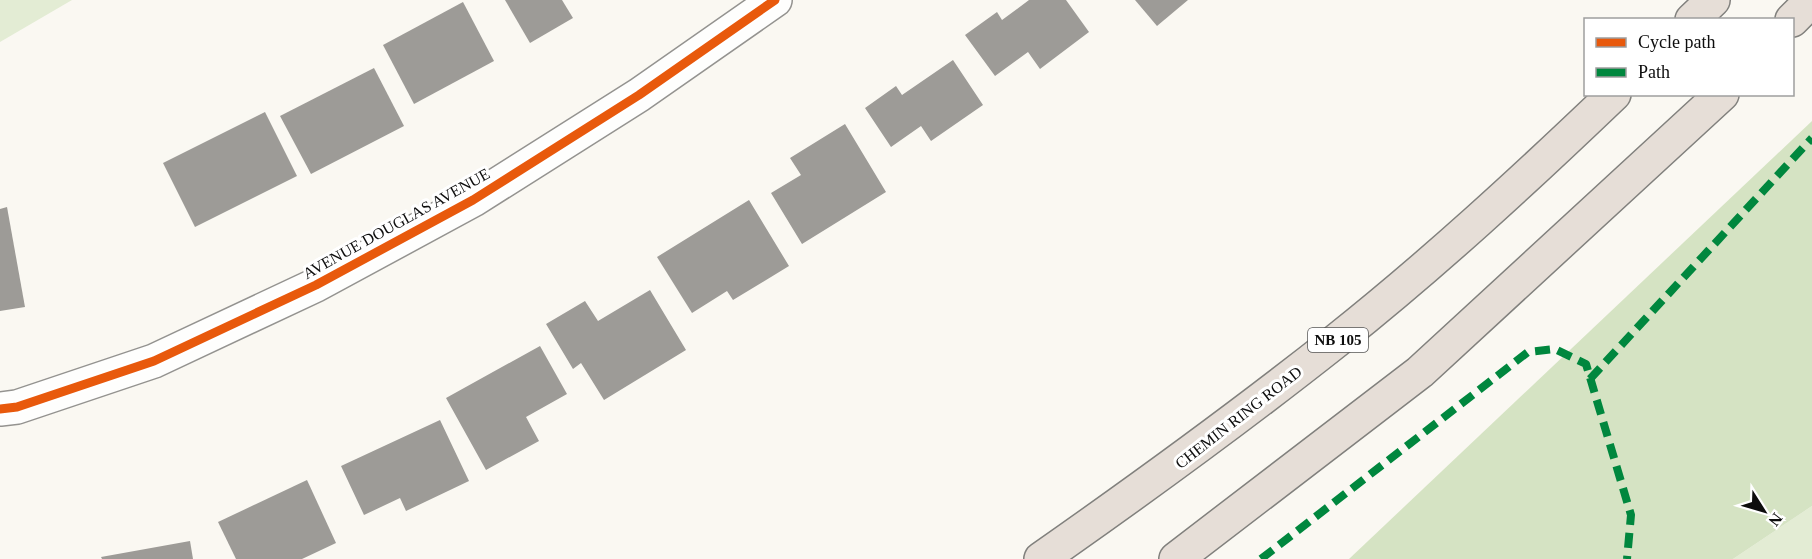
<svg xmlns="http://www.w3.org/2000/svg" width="1812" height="559" font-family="'Times New Roman',serif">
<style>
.green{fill:#e3ecd4}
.forest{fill:#d5e3c3}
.building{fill:#9d9b97}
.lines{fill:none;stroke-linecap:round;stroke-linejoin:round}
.minor-casing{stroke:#949390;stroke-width:36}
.highway-casing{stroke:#81807d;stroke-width:36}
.minor{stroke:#fefefd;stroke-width:33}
.highway{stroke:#e6ded7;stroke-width:33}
.quiet{stroke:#00873e;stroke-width:8;stroke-dasharray:15 8;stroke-linecap:butt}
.cycleway-casing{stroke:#fff;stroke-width:13}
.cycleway{stroke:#e8590c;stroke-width:9}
.labels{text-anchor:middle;stroke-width:6;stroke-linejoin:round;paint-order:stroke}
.shield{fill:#fff;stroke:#565656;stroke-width:1.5}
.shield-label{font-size:15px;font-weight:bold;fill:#0d0d0d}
.street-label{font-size:16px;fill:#0d0d0d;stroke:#fff}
</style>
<rect width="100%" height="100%" fill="#faf8f2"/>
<g class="green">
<polygon points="0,0 72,0 0,42"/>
<polygon points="1812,506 1812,559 1733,559"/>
</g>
<polygon class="forest" points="1812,121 1812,506 1733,559 1349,559"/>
<g class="building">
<polygon points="505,0 562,0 573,18 530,43"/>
<polygon points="1029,0 1066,0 1089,32 1040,69 1028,52 995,76 965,35 997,12 1002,20"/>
<polygon points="1135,0 1188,0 1157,26"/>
<polygon points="463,2 494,61 414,104 383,45"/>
<polygon points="953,60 983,105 931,141 921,126 891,147 865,108 896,86 902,95"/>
<polygon points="374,68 404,126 311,174 280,116"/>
<polygon points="265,112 297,176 195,227 163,163"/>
<polygon points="845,124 886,192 802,244 771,193 801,175 790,158"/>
<polygon points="749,200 789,266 733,300 727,291 692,313 657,257"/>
<polygon points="7,207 25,307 0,311 0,209"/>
<polygon points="650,290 686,350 604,400 581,363 573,369 546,324 585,301 598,321"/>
<polygon points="540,346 567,394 526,417 539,441 486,470 446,398"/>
<polygon points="440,420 469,481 406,511 400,498 364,515 341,466"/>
<polygon points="307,480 336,543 302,559 236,559 218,522"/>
<polygon points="190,541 193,559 102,559 101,557"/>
</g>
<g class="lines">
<defs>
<polyline id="minor" points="0,409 17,407 154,361 316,285 473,200 639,95 775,0"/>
<g id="highway">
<polyline points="1692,20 1713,0"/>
<polyline points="1792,20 1812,0"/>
<path d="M 1041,559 C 1141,489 1240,417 1336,341 C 1433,264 1524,180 1614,94"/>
<polyline points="1176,559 1420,372 1722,94"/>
</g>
</defs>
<use href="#minor" class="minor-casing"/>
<use href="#highway" class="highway-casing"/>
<use href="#minor" class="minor"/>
<use href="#highway" class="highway"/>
<g class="quiet">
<polyline points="1590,379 1812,138"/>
<polyline points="1261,559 1528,352 1555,349 1586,364 1631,515 1627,559"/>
</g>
<defs>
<polyline id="cycleway" points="0,409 17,407 154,361 316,285 473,200 639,95 775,0"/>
</defs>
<use href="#cycleway" class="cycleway-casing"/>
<use href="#cycleway" class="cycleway"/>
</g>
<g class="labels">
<rect class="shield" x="1308" y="328" width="60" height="24" rx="4.5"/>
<g class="shield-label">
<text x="1338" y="345">NB 105</text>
</g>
<g class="street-label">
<text transform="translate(396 223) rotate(-29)" y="6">AVENUE DOUGLAS AVENUE</text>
<text transform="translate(1238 417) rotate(-38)" y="6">CHEMIN RING ROAD</text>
</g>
</g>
<rect x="1584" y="18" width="210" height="78" fill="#ffffff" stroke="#9e9e9e" stroke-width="1.5"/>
<rect x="1596" y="38" width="30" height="9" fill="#e8590c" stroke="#9e9e9e" stroke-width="1.5"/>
<text x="1638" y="48" font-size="18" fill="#0d0d0d">Cycle path</text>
<rect x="1596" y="68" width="30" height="9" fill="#00873e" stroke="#9e9e9e" stroke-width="1.5"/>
<text x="1638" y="78" font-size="18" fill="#0d0d0d">Path</text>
<g transform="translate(1764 511) rotate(127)" stroke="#ffffff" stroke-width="4.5" paint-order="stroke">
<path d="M0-4.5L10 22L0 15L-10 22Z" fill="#0d0d0d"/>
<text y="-9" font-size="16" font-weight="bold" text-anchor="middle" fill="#0d0d0d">N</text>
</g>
</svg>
